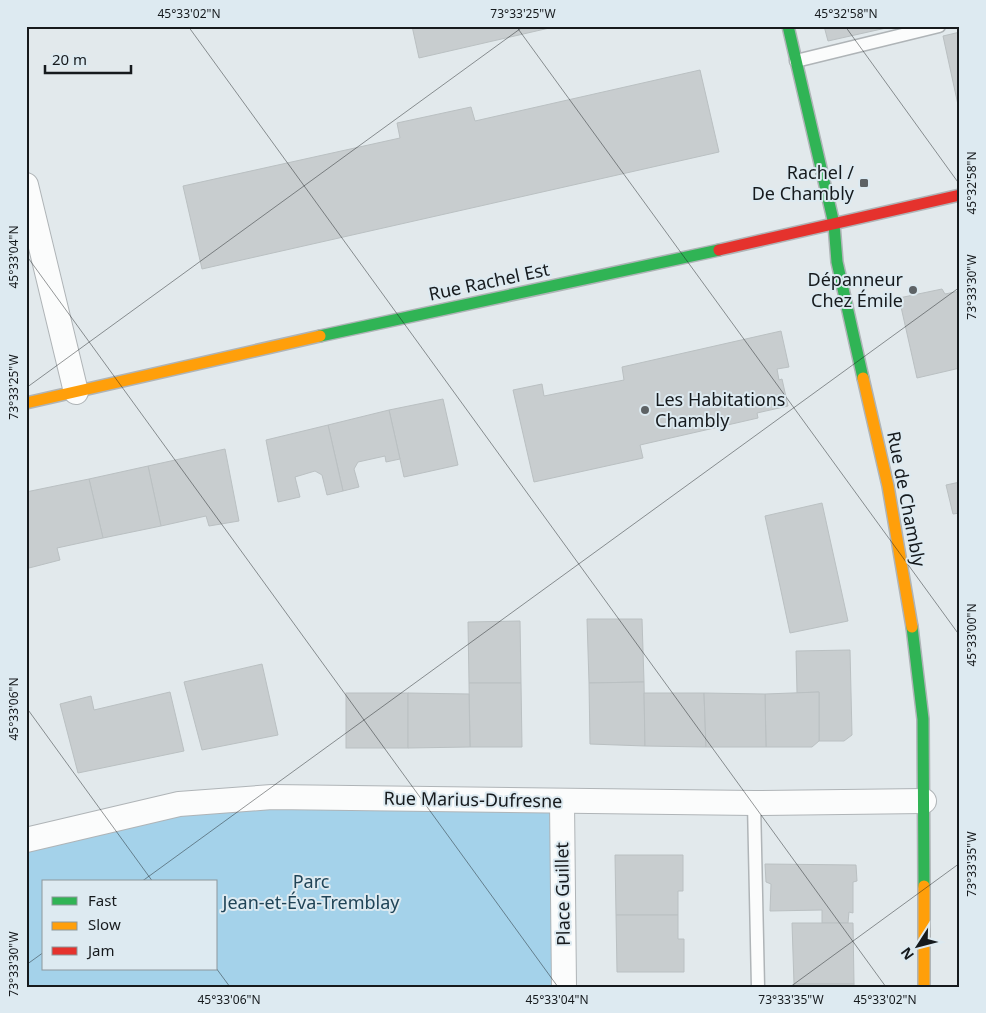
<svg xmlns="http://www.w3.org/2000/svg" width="986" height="1013" font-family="'Noto Sans',sans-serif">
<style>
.green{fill:#a4d2ea;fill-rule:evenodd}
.building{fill:#c8cdcf;stroke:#bac0c2}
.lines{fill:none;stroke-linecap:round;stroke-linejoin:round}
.lane-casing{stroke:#afb4b7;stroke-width:15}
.street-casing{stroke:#afb4b7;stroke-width:26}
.fast-casing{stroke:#afb4b7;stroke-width:14}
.slow-casing{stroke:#afb4b7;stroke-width:14}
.jam-casing{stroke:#afb4b7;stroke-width:14}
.lane{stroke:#fbfcfc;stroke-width:12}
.street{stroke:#fbfcfc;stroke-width:24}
.fast{stroke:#30b455;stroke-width:11}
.slow{stroke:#ff9f0a;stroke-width:11}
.jam{stroke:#e5322d;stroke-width:11}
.ticks{fill:none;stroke:#161a1d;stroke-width:1;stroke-opacity:0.45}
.poi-dot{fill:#5d6265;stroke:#ddeaf1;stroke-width:2}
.labels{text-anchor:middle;stroke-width:4;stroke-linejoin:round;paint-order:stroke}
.poi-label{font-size:18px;fill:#161a1d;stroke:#ddeaf1;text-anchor:end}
.street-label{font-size:18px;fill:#161a1d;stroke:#ddeaf1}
.park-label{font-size:18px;fill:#204457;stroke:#ddeaf1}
.neatline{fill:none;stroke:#161a1d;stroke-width:2}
.ticks-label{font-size:12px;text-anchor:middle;fill:#161a1d}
</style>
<rect width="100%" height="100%" fill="#e2e9ec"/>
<path class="green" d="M 562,802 L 564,987 L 26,987 L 26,840 L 179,804 ZM 44,882 L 216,882 L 216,969 L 44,969 Z"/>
<g class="building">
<polygon points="412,26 558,26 419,58"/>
<polygon points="824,26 895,26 828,41"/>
<polygon points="960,32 960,114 943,36"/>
<polygon points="700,70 719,152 202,269 183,186 400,138 397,123 471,107 475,121"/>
<polygon points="942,289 945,294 960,291 960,368 917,378 899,298"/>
<polygon points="781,331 789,367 777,369 779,380 782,379 788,406 757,413 758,418 640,445 643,458 534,482 513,390 542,384 544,396 624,380 622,367"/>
<polygon points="443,399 458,465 404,477 389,410"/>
<polygon points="389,410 400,459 386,462 385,456 358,462 354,469 359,487 343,491 328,425"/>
<polygon points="328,425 343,491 327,495 322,475 315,471 295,477 300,497 278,502 266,440"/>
<polygon points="225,449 239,521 209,526 206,516 161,526 148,466"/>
<polygon points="148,466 161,526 103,538 89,479"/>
<polygon points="89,479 103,538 57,548 60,560 29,568 26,557 26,492"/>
<polygon points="960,482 960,513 953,514 946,485"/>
<polygon points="822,503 848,621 790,633 765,516"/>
<polygon points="587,619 642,619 644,682 589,683"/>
<polygon points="520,621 521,683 469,683 468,622"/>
<polygon points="850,650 852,735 844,741 819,741 819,692 797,693 796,651"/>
<polygon points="262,664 278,735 202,750 184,682"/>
<polygon points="644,682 645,746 590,744 589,683"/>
<polygon points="469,683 521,683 522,747 470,747"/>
<polygon points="170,692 184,751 78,773 60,704 91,696 94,710"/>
<polygon points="819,692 819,741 812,747 766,747 765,694"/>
<rect x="346" y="693" width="62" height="55"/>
<polygon points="408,693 469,694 470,747 408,748"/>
<polygon points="644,693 704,693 706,747 645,746"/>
<polygon points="704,693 765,694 766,747 706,747"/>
<polygon points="615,855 683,855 683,891 678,891 678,915 616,915"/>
<polygon points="765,864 856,865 857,881 853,882 853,913 849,912 848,923 822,923 822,910 770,911 771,884 766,882"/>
<polygon points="616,915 678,915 678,939 684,939 684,972 617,972"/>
<polygon points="792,923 853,923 854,984 794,984"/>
<rect x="794" y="984" width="60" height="3"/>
</g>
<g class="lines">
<defs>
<g id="lane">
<polyline points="796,61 939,26"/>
<polyline points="754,803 758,987"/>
</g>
<g id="street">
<polyline points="26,185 76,392"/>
<polyline points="562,802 564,987"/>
<polyline points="26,840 179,804 272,797 754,803 924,801"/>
</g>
<g id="fast">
<polyline points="788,26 834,224 837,262 863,378"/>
<polyline points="320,336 719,250"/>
<polyline points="912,627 923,719 924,886"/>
</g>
<g id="slow">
<polyline points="863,378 888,486 912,627"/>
<polyline points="26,403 320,336"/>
<polyline points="924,886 924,987"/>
</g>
<polyline id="jam" points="719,250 960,195"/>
</defs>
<use href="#lane" class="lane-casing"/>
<use href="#street" class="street-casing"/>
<use href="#fast" class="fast-casing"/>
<use href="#slow" class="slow-casing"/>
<use href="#jam" class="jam-casing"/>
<use href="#lane" class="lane"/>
<use href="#street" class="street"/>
<use href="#fast" class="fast"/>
<use href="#slow" class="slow"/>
<use href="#jam" class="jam"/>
</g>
<path class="ticks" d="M 188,26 L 886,987M 516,26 L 960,636M 845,26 L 960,185M 26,255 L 558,987M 26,388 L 524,26M 26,707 L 153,882M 141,882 L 960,287M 26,965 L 44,952M 216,968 L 230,987M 790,987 L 960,863"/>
<g class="poi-dot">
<rect x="859" y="178" width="10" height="10" rx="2.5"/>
<circle cx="913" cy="290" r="5"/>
<circle cx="645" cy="410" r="5"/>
</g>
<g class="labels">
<g class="poi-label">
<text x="854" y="179">Rachel /<tspan x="854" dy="21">De Chambly</tspan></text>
<text x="903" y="286">Dépanneur<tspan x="903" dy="21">Chez Émile</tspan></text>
<text x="655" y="406" text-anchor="start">Les Habitations<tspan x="655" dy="21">Chambly</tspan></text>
</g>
<g class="street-label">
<text transform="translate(489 282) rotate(-12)" y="6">Rue Rachel Est</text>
<text transform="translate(906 499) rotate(79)" y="6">Rue de Chambly</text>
<text transform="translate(473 800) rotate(1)" y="6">Rue Marius-Dufresne</text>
<text transform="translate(563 894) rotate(-91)" y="6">Place Guillet</text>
</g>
<g class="park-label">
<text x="311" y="888">Parc<tspan x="311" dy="21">Jean-et-Éva-Tremblay</tspan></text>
</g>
</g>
<rect width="986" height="1013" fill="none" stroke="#ddeaf1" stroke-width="55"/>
<rect x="42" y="880" width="175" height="90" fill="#ddeaf1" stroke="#8d979c"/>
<rect x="52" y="897" width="25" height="8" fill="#30b455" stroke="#8d979c"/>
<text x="88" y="906" font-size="15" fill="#161a1d">Fast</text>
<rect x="52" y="922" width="25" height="8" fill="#ff9f0a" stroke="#8d979c"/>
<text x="88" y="930" font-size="15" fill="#161a1d">Slow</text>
<rect x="52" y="947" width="25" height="8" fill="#e5322d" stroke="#8d979c"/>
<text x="88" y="956" font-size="15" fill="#161a1d">Jam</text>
<g transform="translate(918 946) rotate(234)" stroke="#ddeaf1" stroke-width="4" paint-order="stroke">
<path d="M0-4L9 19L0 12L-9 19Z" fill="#161a1d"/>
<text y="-8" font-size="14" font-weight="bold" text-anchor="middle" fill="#161a1d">N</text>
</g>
<path d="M45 65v8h86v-8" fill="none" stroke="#161a1d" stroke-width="2.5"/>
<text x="52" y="65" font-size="15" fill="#161a1d" stroke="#ddeaf1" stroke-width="4" paint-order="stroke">20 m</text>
<rect x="28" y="28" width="930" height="958" class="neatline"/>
<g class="ticks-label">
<text x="189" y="18">45°33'02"N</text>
<text x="523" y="18">73°33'25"W</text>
<text x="846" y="18">45°32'58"N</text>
<text transform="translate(972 183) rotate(-90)" y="4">45°32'58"N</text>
<text transform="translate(14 257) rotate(-90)" y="4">45°33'04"N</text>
<text transform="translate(972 287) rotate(-90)" y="4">73°33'30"W</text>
<text transform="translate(14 387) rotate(-90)" y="4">73°33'25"W</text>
<text transform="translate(972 635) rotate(-90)" y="4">45°33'00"N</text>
<text transform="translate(14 709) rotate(-90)" y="4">45°33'06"N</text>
<text transform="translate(972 864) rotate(-90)" y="4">73°33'35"W</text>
<text transform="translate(14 964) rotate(-90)" y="4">73°33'30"W</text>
<text x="229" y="1004">45°33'06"N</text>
<text x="557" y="1004">45°33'04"N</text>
<text x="791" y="1004">73°33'35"W</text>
<text x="885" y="1004">45°33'02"N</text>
</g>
</svg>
